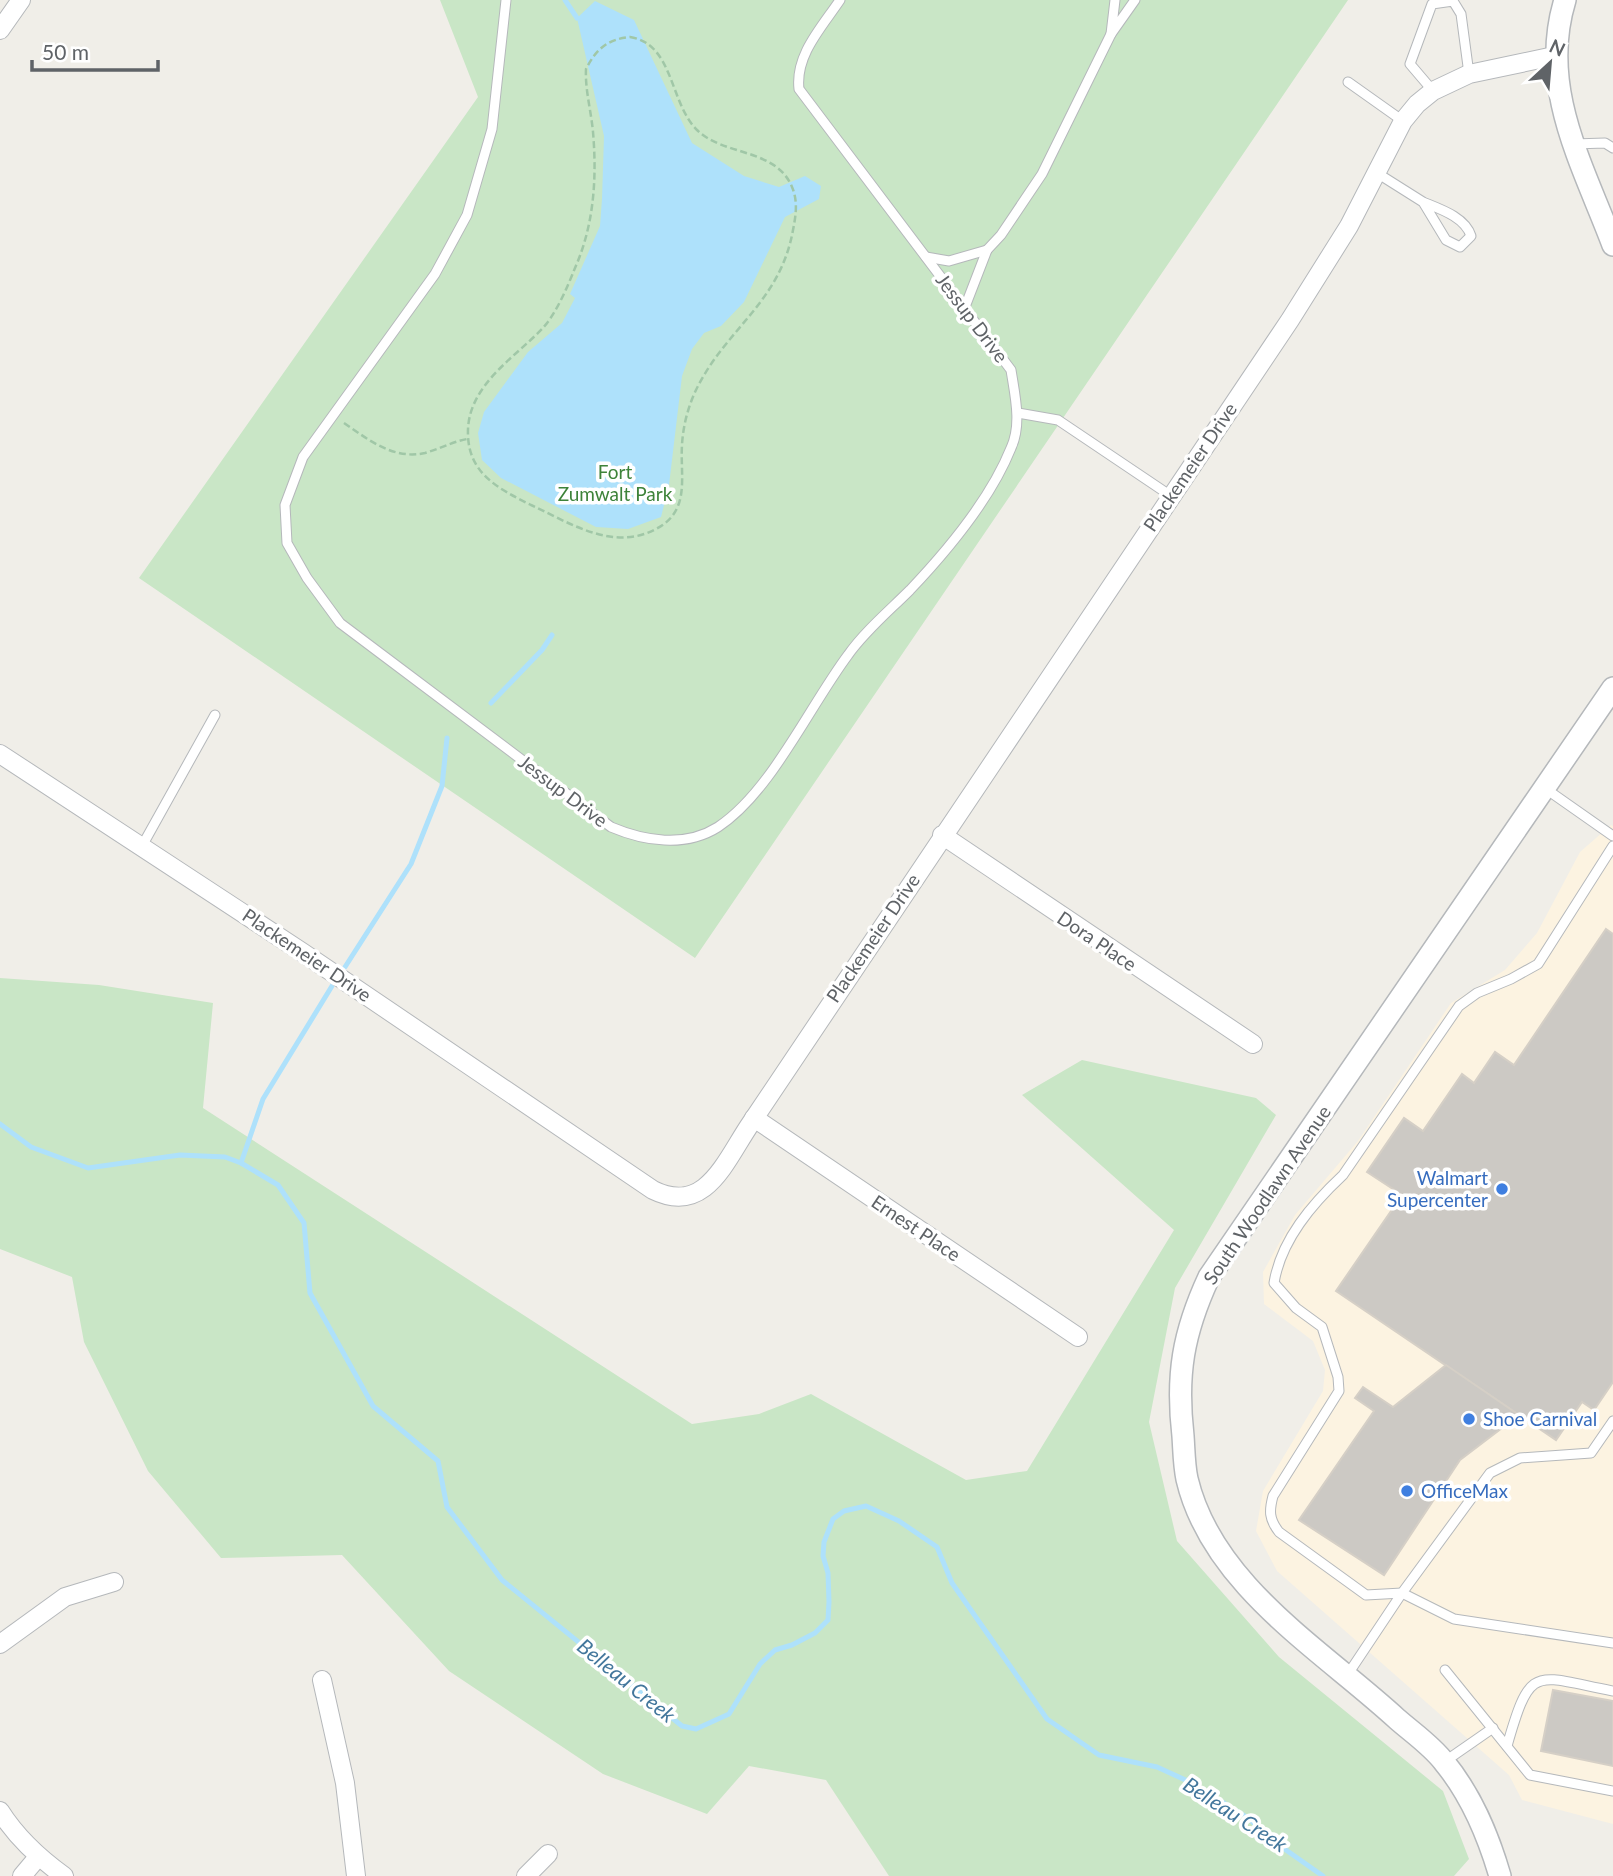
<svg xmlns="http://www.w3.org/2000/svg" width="1613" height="1876" font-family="Lato,sans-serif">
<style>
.commercial{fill:#fcf3e1}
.green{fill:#c9e6c6}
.water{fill:#aee1fb}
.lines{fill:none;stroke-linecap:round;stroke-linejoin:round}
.stream{stroke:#aee1fb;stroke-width:5}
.building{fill:#ccc9c4;stroke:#d5cfc6;stroke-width:2}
.service-casing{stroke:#b5b8bb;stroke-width:11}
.minor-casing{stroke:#b5b8bb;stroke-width:20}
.tertiary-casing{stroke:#b5b8bb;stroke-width:24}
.path{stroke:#a0c7a7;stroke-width:2.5;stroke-dasharray:7 3.5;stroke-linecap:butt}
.service{stroke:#fff;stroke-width:9}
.minor{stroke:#fff;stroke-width:18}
.tertiary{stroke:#fff;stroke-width:21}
.shop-dot{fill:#3f7fe0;stroke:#fff;stroke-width:2.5}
.labels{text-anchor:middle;stroke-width:7;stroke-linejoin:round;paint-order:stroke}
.street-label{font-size:19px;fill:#5f6367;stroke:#fff}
.park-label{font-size:19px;fill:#3e833a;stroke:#fff}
.shop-label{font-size:19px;fill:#366cbe;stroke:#fff;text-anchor:start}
.water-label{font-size:21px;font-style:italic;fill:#43779c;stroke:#fff}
</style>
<rect width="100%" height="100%" fill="#f0eee8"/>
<polygon class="commercial" points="1611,825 1613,826 1613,1824 1522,1800 1509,1775 1277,1571 1256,1531 1263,1491 1323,1391 1325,1370 1313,1341 1264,1304 1263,1272 1295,1215 1358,1141 1451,1003 1505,970 1537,933 1580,852"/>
<g class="green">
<polygon points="440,0 1348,0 695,958 139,578 478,97"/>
<polygon points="0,978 99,985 213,1003 203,1108 692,1424 759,1414 811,1394 966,1480 1027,1471 1174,1230 1022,1095 1082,1060 1256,1098 1276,1115 1175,1288 1149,1422 1177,1541 1279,1657 1443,1791 1469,1859 1454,1876 889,1876 826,1780 749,1766 707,1814 603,1774 449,1671 342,1555 221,1558 148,1471 84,1342 72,1277 0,1249"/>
</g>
<polygon class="water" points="595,1 634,20 692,143 744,176 779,187 805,176 821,186 819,199 785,217 744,302 721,326 704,333 692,349 682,376 669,485 661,517 628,529 596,527 501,478 482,460 478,433 484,412 528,352 562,323 575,298 570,294 600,226 602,199 604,136 577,18"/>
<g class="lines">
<g class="stream">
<polyline points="565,0 577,18"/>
<polyline points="491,703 542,650 552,635"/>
<polyline points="345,967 411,864 442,786 447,738"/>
<polyline points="0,1124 31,1147 88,1168 180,1155 225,1157 241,1163 278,1185 304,1223 310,1293 373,1406 438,1461 447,1507 502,1580 682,1726 696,1729 729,1714 760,1664 775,1650 792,1645 815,1633 828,1620 829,1602 828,1573 823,1556 824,1542 833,1519 844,1511 866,1506 899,1521 937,1547 952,1583 1047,1719 1099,1755 1157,1767 1192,1783 1248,1818 1276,1843 1323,1876"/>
<polyline points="241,1163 263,1099 332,986"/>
</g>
</g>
<g class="building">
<polygon points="1606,929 1613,934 1613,1382 1594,1410 1582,1402 1556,1440 1336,1291 1402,1195 1367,1172 1404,1118 1423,1131 1462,1074 1474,1083 1495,1052 1514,1065"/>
<polygon points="1446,1365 1519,1415 1460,1460 1384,1575 1299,1520 1374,1411 1355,1398 1363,1387 1393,1407"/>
<polygon points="1553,1690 1613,1701 1613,1766 1541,1751"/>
</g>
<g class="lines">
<defs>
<g id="service">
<path d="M 506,0 L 492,129 L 467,215 L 435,274 L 303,457 L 285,505 L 287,543 L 307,578 L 340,623 L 611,827 C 644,841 685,848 718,827 C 771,792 809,707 848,655 C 865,631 889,611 910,590 C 947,551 991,498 1011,448 C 1022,424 1015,396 1011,370 L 799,89 C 795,55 822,27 840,0"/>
<polyline points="1115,0 1111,34 1135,0"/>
<polyline points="1348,82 1403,121"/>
<polyline points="1433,91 1410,64 1432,4 1453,1 1461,14 1469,74"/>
<polyline points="1574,144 1605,143 1613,148"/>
<path d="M 1377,173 L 1423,202 L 1446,240 L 1460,247 L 1471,236 C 1465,217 1440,209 1423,202"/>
<polyline points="926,257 949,261 987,250"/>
<polyline points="965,307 987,250 1001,235 1042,174 1111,34"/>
<polyline points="1018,413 1058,420 1171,496"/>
<polyline points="1546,789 1613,836"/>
<polyline points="142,846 215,715"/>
<path d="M 1613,846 L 1538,964 L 1511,979 L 1477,993 L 1459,1006 L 1343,1175 C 1312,1204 1281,1240 1274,1283 L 1296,1308 L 1322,1327 L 1338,1377 L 1339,1391 L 1273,1496 C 1269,1511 1269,1519 1279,1532 L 1366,1595 L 1402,1593 L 1454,1619 L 1613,1643"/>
<polyline points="1445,1670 1530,1775 1613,1791"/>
<polyline points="1348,1674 1402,1593 1490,1473 1520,1458 1591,1453 1613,1421"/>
<path d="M 1507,1746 C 1531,1662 1534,1676 1613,1691"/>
<polyline points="1444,1762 1493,1728"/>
</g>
<g id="minor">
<polyline points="0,30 21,0"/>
<path d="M 0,754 L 302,952 L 653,1190 C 706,1216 725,1161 751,1123 L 1290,320 L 1349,226 L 1403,121 L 1417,104 L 1433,91 L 1469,74 L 1554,56"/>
<polyline points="942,835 1253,1044"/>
<polyline points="754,1118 1078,1337"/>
<polyline points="0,1644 65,1597 114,1582"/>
<polyline points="322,1680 345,1783 356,1876"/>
<path d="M 0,1811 C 17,1838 39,1858 64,1876"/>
<polyline points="22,1876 38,1857"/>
<polyline points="526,1876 548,1854"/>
</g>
<g id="tertiary">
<path d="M 1565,0 C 1538,88 1583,165 1613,245"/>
<path d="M 1500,1876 C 1488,1835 1472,1796 1444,1762 C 1432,1746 1413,1733 1397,1719 C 1322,1650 1212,1585 1187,1479 C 1184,1465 1184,1450 1183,1436 C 1176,1375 1183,1333 1209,1277 L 1613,688"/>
</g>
</defs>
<use href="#service" class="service-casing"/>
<use href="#minor" class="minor-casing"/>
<use href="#tertiary" class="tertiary-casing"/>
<g class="path">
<path d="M 630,37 C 674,44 669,102 697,130 C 723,156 776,148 792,187 C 798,201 796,215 793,230 C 780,303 726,328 696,390 C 688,407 683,426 682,445 C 680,477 691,511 656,529 C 613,552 570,523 531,505 C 499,489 469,474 468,435 C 466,387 513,359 542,329 C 556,314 567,288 575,268 C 594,225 597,178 593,132 C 591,110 585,90 586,69 C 596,49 608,39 630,37 Z"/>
<path d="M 344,423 C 369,440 393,460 425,453 C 439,449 452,442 467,439"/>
</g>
<use href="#service" class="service"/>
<use href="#minor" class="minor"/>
<use href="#tertiary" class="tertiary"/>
</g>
<g class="shop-dot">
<circle cx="1502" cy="1189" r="7"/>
<circle cx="1469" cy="1419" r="7"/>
<circle cx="1407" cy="1491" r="7"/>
</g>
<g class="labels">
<g class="street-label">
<text transform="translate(972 318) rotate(53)" y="7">Jessup Drive</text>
<text transform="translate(1190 467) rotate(-56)" y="7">Plackemeier Drive</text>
<text transform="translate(563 791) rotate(37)" y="7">Jessup Drive</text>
<text transform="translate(873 938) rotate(-56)" y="7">Plackemeier Drive</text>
<text transform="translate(1097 941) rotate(34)" y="7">Dora Place</text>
<text transform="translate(307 955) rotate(34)" y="7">Plackemeier Drive</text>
<text transform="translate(1267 1195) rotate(-56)" y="7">South Woodlawn Avenue</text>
<text transform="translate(916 1228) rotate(34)" y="7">Ernest Place</text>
</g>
<g class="park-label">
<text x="615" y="479">Fort<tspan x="615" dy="22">Zumwalt Park</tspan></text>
</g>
<g class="shop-label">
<text x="1488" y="1185" text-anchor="end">Walmart<tspan x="1488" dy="22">Supercenter</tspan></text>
<text x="1483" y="1426">Shoe Carnival</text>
<text x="1421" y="1498">OfficeMax</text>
</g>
<g class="water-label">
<text transform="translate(626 1681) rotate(39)" y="7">Belleau Creek</text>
<text transform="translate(1235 1815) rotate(33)" y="7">Belleau Creek</text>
</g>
</g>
<g transform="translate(1550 63) rotate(26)" stroke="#ffffff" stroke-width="5" paint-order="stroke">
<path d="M0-5L12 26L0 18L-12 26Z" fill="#5f6367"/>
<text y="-10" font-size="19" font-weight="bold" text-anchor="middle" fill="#5f6367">N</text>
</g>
<path d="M32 60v10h126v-10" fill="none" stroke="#5f6367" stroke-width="3.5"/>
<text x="42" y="60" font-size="21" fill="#5f6367" stroke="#ffffff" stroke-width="5" paint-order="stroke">50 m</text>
</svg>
